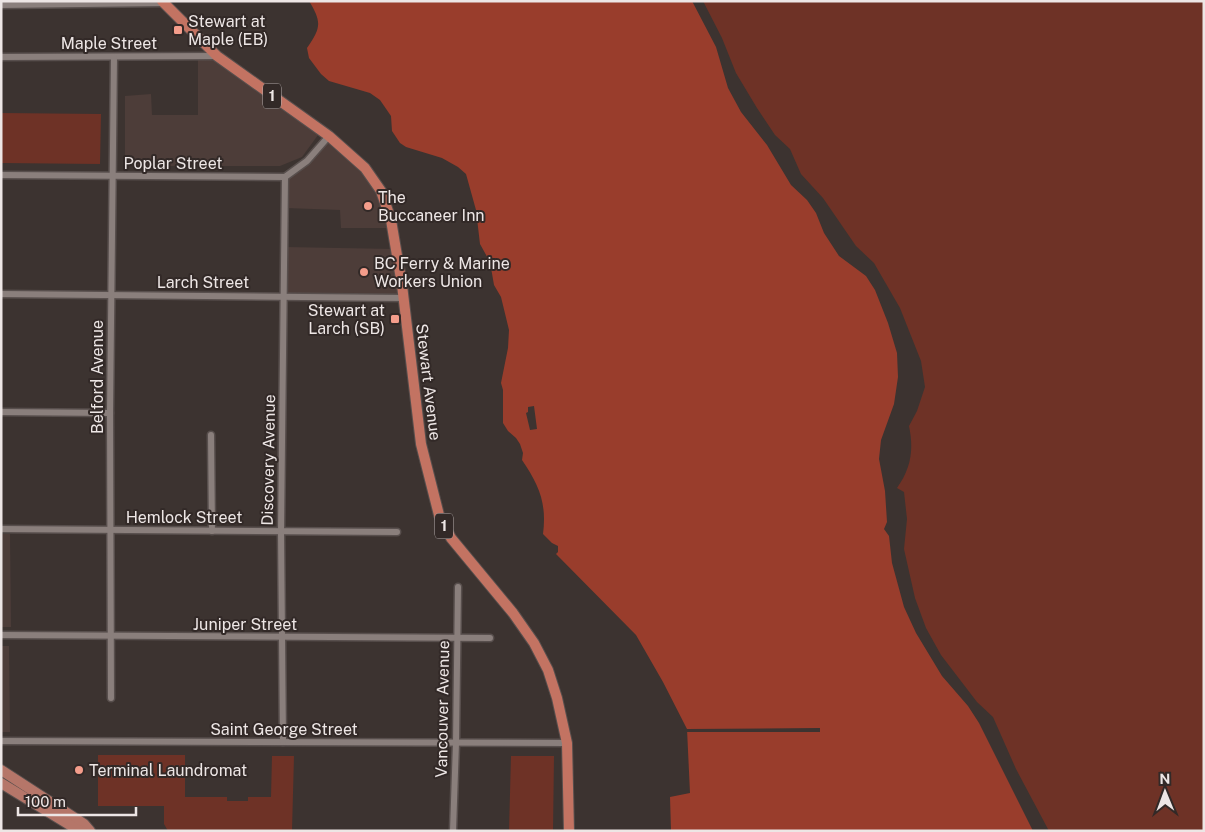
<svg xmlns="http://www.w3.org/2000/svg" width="1205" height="832" font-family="'Public Sans',sans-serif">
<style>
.built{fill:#4d3d39}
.green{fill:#6e3226}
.water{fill:#993d2c}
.pier{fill:#3c3330}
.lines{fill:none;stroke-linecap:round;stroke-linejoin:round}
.minor-casing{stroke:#584f4d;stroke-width:9}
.primary-casing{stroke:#584f4d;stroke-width:12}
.trunk-casing{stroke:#584f4d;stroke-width:12}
.minor{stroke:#8a7f7c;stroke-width:6}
.primary{stroke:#b57669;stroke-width:10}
.trunk{stroke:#c37362;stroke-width:10}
.poi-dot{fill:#f49d8b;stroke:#322927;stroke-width:2}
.labels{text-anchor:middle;stroke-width:4;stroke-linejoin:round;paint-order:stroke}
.shield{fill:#322927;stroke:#b5adac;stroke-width:1}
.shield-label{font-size:15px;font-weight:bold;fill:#ede6e5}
.poi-label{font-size:16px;fill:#ede6e5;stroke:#322927;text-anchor:start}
.street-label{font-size:16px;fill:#ede6e5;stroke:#322927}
</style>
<rect width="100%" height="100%" fill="#3c3330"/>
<g class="built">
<polygon points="198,58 216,58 318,135 302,157 280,166 125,166 125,96 151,94 152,115 198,115"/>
<polygon points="329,138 364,171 379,192 391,228 341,228 340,210 286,208 286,178"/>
<polygon points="285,247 394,249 403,296 285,295"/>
<polygon points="1,534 10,534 11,627 1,627"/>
<polygon points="1,646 9,646 10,732 1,732"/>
</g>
<g class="green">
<path d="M 703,1 L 1204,1 L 1204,831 L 1049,831 L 1016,769 L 993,717 L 977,702 L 941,655 L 926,628 L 915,598 L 904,549 L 907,519 L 904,492 L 897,488 C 911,468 914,450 909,426 L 917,411 L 925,387 L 921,361 L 900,308 L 874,263 L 856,246 L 823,198 L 801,174 L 790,149 L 775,135 L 757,108 L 736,73 L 722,38 Z"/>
<polygon points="1,113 101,114 100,164 1,163"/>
<polygon points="98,755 185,755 185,797 227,797 227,801 248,801 248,797 271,797 272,756 294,756 292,831 168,831 164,824 164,806 98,806"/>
<polygon points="511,756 554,756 553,831 509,831"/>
</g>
<path class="water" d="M 309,1 L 692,1 L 716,47 L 728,88 L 741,112 L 767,145 L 791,185 L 807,200 L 816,213 L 824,233 L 839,256 L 866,276 L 875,290 L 888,323 L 897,353 L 898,377 L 894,404 L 881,440 L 879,459 L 885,491 L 887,522 L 884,529 L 889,536 L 892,563 L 904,607 L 916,633 L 942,676 L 968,706 L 979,723 L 1033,831 L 671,830 L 670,797 L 690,793 L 687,729 L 663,682 L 636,635 L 556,554 L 558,552 L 558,546 L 552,543 L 543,534 C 547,503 539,485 522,460 L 523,453 L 520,444 L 516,438 L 508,431 L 503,423 L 503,390 L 501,383 L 508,348 L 509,330 L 501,297 L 494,285 L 490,262 L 480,244 L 476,210 L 466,174 L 458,167 L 442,158 L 406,147 L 400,143 L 392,131 L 391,116 L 380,100 L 370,93 L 329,81 L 321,74 L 309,58 L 307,48 C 321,28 322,22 309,1 Z"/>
<g class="pier">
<polygon points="534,406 537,429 530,430 526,413 528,412 528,407"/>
<polygon points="820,728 820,732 687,732 687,729"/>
</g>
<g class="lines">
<defs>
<g id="minor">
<polyline points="1,5 163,3"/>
<polyline points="1,57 217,56"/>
<polyline points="1,175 285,177 307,161 329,136"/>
<polyline points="1,294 404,298"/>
<polyline points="1,412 110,413"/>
<polyline points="211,435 212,531"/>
<polyline points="1,529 397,532"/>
<polyline points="1,635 490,638"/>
<polyline points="111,698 110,413 114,57"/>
<polyline points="1,741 567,743"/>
<polyline points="283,742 281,532 285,177"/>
<polyline points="453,831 456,743 458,587"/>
</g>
<g id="primary">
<polyline points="1,770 84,824 90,831"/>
<polyline points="1,783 78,830 82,831"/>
</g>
<polyline id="trunk" points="162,1 217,56 329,136 365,168 381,191 391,220 402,285 421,444 439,515 451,538 513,613 534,643 548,670 557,698 567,743 569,831"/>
</defs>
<use href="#minor" class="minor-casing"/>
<use href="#primary" class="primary-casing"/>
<use href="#trunk" class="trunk-casing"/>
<use href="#minor" class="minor"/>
<use href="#primary" class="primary"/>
<use href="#trunk" class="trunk"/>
</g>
<g class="poi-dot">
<rect x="173" y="25" width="10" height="10" rx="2.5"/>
<circle cx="368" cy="206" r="5"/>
<circle cx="364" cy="272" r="5"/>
<rect x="390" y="314" width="10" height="10" rx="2.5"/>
<circle cx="79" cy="770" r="5"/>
</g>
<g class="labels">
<g class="shield">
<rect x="263" y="83.5" width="18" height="25" rx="4"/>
<rect x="435" y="513.5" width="18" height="25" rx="4"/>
</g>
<g class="shield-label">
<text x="272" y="101">1</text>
<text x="444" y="531">1</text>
</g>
<g class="poi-label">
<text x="188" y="27">Stewart at<tspan x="188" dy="18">Maple (EB)</tspan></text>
<text x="378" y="203">The<tspan x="378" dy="18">Buccaneer Inn</tspan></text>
<text x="374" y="269">BC Ferry &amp; Marine<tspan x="374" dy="18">Workers Union</tspan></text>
<text x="385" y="316" text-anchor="end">Stewart at<tspan x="385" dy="18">Larch (SB)</tspan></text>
<text x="89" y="776">Terminal Laundromat</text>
</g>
<g class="street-label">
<text x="109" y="49">Maple Street</text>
<text x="173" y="169">Poplar Street</text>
<text x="203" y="288">Larch Street</text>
<text transform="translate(97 377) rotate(-90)" y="6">Belford Avenue</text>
<text transform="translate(429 382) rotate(83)" y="6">Stewart Avenue</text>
<text transform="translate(268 460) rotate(-89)" y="6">Discovery Avenue</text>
<text x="184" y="523">Hemlock Street</text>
<text x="245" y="630">Juniper Street</text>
<text transform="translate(442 709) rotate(-89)" y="6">Vancouver Avenue</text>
<text x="284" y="735">Saint George Street</text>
</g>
</g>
<rect width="1205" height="832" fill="none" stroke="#ede6e5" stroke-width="5"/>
<g transform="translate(1165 792) rotate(359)" stroke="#322927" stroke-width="4" paint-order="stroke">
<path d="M0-4L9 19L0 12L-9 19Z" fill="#ede6e5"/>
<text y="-8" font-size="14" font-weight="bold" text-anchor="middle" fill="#ede6e5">N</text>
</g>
<path d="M18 807v8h118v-8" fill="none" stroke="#ede6e5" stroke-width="2.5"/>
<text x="25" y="807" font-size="15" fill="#ede6e5" stroke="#322927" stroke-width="4" paint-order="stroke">100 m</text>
</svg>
